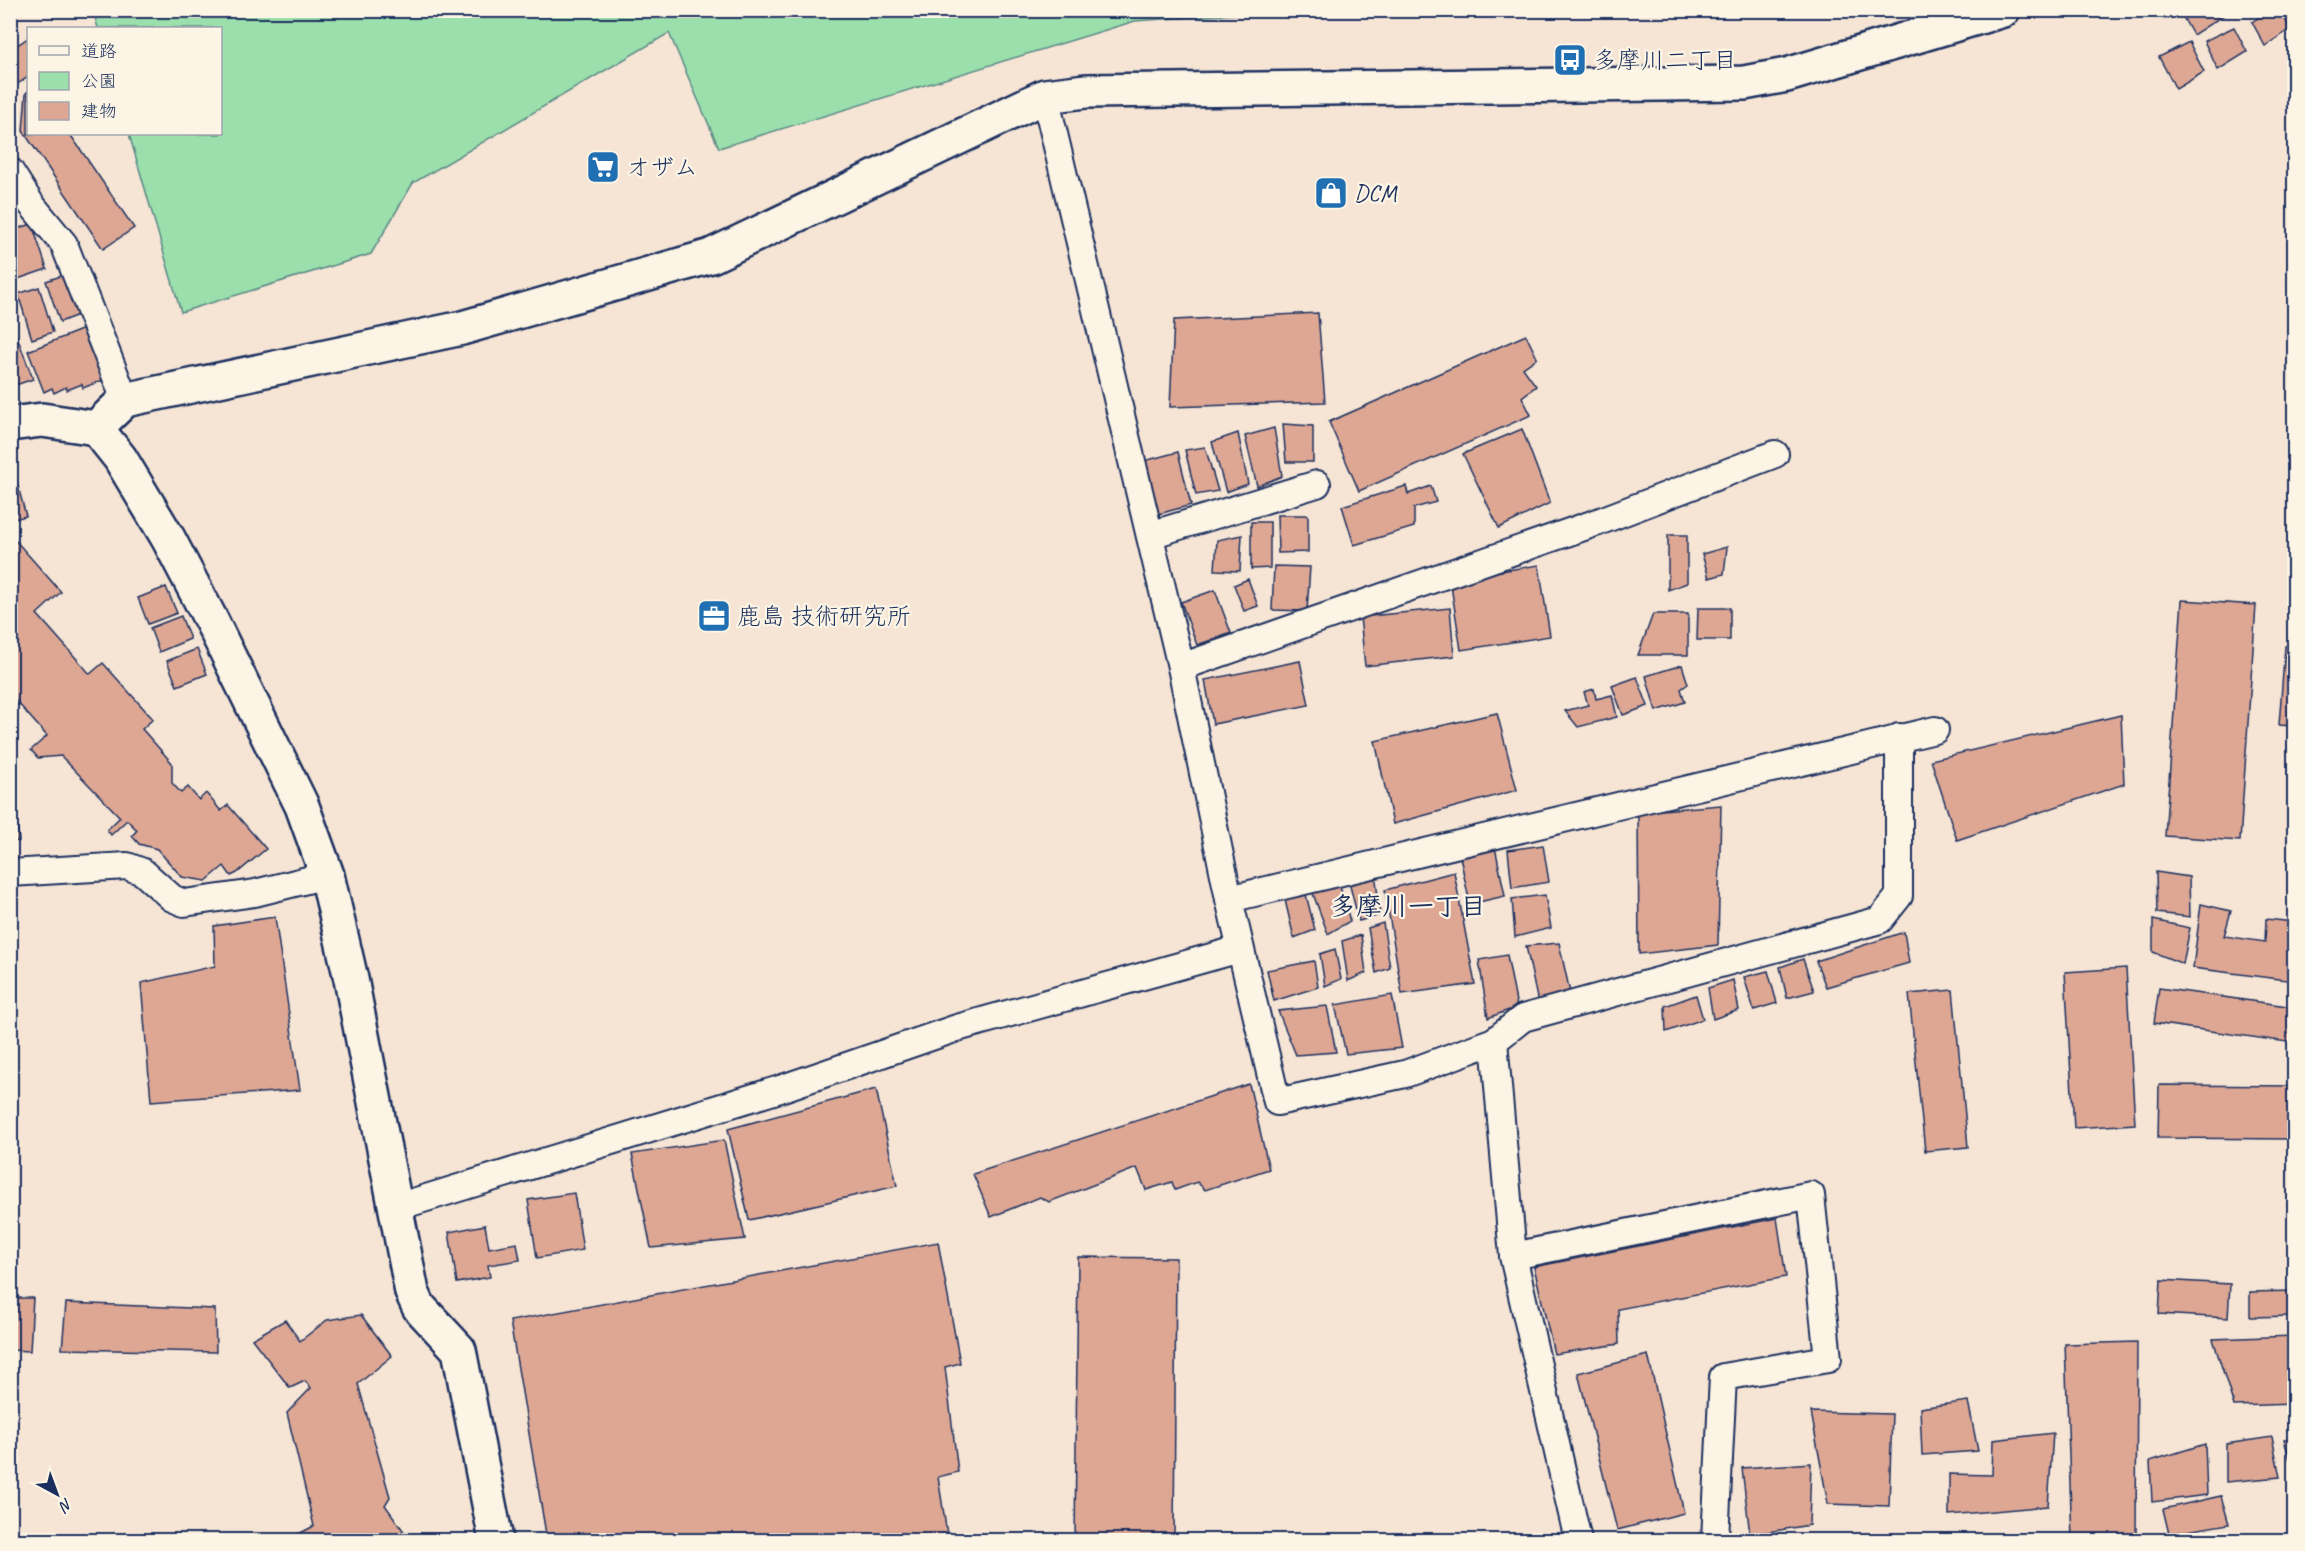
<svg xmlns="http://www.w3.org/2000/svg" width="2305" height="1551" font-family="Caveat,'Klee One',sans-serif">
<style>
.green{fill:#9adfac;stroke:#5a8785;stroke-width:1.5}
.building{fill:#dda794;stroke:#1b2f5e;stroke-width:1.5}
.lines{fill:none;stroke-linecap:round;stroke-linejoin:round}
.street-casing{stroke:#1b2f5e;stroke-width:30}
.secondary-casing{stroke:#1b2f5e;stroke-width:38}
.street{stroke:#fcf5e5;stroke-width:26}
.secondary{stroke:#fcf5e5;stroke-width:33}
.labels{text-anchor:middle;stroke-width:4.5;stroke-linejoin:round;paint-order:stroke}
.poi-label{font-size:24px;fill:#1b2f5e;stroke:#fcf5e5;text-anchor:start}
.neighbourhood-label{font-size:26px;font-weight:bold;fill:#1b2f5e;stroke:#fcf5e5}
</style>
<rect width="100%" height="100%" fill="#f6e5d5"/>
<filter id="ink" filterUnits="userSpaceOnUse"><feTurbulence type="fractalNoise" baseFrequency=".0167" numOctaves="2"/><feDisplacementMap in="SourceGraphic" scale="12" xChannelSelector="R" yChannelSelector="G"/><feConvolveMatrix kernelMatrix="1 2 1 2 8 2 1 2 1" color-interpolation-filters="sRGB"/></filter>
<g filter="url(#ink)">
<polygon class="green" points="93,11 93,10 1279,11 1135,21 719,148 669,33 413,183 371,254 181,312 129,134 220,134 220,28 98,28"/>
<g class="building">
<polygon points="2179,10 2222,10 2224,15 2193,35"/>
<polygon points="2270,10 2280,10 2290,29 2265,46 2252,22"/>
<polygon points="2234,27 2247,52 2218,70 2204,41"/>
<polygon points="28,38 28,77 16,85 10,83 10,50"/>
<polygon points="2189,42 2204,72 2176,89 2159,57"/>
<polygon points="28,91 28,134 70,134 134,228 103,249 23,131 26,93"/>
<polygon points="32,224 47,269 15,280 10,268 10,231"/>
<polygon points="64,275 78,315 60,322 46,281"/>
<polygon points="39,287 53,332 32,339 18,294"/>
<polygon points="1318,313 1325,402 1170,407 1174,320"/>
<polygon points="10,318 33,379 10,387"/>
<polygon points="84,329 103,380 83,388 82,384 67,390 66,387 54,393 52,388 44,392 28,351"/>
<polygon points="1526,335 1537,358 1523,368 1536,386 1522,397 1531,415 1359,491 1329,422"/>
<polygon points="1283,424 1313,426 1313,462 1286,462"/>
<polygon points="1274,428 1282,476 1257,486 1245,436"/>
<polygon points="1522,429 1550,503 1499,528 1463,454"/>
<polygon points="1238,433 1248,484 1226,492 1212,442"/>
<polygon points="1205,447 1218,491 1196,495 1185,450"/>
<polygon points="1178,452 1191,505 1155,515 1144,461"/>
<polygon points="15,475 26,516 10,520 10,476"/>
<polygon points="1406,486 1408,494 1431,486 1436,502 1414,508 1414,527 1354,545 1342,506"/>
<polygon points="1277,515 1308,515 1308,552 1278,553"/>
<polygon points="10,520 15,540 61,592 37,614 90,674 103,663 153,719 142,729 172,763 172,783 181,793 188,787 199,800 206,793 221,811 228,805 266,849 237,873 231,876 224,866 206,881 182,877 157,849 139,844 132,836 137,830 127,820 111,835 107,830 120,817 61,756 38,758 31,750 47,736 10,694"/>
<polygon points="1251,522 1270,522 1270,568 1251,569"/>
<polygon points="1242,535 1240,571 1215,570 1217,540"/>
<polygon points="1668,535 1687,535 1687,583 1668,590"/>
<polygon points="1727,547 1724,574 1709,578 1702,554"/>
<polygon points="1539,565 1550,636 1461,650 1450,579"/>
<polygon points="1274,566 1310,567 1307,611 1272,610"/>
<polygon points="1248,579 1258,606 1244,611 1234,585"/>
<polygon points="166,587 177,613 148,624 138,598"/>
<polygon points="1215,590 1231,633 1197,645 1181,602"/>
<polygon points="2182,600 2256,605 2240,841 2165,836"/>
<polygon points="1450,608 1454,656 1365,666 1360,617"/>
<polygon points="1698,608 1730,608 1730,640 1697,640"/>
<polygon points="1653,614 1688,614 1688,655 1638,655"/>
<polygon points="181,616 190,639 159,652 150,628"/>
<polygon points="2285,646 2294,646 2294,726 2279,725"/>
<polygon points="197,649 207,674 177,686 167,661"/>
<polygon points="1300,661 1309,705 1213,724 1205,680"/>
<polygon points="1682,665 1688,684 1681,689 1685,702 1656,711 1646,676"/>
<polygon points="1637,677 1648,706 1623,715 1612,686"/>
<polygon points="1594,689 1596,699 1612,695 1617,717 1578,727 1565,711 1588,705 1584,692"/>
<polygon points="1497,713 1517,790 1393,824 1375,741"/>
<polygon points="2121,715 2124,784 1957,840 1931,760"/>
<polygon points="10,771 19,841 10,842"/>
<polygon points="1721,805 1718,945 1639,954 1638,812"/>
<polygon points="1543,845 1549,882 1512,888 1508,850"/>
<polygon points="1495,847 1505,896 1470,904 1460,857"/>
<polygon points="1375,871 1380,915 1359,921 1348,878"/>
<polygon points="1454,872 1475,984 1402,994 1385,890"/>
<polygon points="2156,872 2189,877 2190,917 2157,913"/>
<polygon points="1337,876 1350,921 1328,934 1312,891"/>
<polygon points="1304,887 1315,930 1294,938 1285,900"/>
<polygon points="1545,895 1551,928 1515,937 1512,899"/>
<polygon points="2201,904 2231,911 2224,936 2265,942 2266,919 2294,922 2294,981 2193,968"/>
<polygon points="275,917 300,1090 151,1101 141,983 215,966 214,926"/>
<polygon points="2153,920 2190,928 2183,964 2153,952"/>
<polygon points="1383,923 1390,968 1376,973 1368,928"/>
<polygon points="1904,932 1909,963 1826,987 1816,961"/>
<polygon points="1361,935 1366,973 1348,981 1342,941"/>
<polygon points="1559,943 1571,997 1538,1003 1526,946"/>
<polygon points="1335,949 1341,979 1325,986 1320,954"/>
<polygon points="1507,955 1517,1007 1488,1018 1479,960"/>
<polygon points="1803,959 1814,991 1787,998 1780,967"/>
<polygon points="1314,961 1318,987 1274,1001 1267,970"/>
<polygon points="2126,968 2135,1124 2074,1128 2065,972"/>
<polygon points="1768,971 1777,1003 1754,1010 1744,977"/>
<polygon points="1733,980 1739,1010 1713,1019 1708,988"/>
<polygon points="2159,988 2294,1007 2294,1043 2154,1023"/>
<polygon points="1953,990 1968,1147 1925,1151 1909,994"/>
<polygon points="1392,995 1402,1048 1346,1054 1335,1005"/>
<polygon points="1696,995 1703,1019 1666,1032 1665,1006"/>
<polygon points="1327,1006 1336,1052 1296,1055 1278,1011"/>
<polygon points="1249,1084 1269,1169 1205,1190 1197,1182 1175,1190 1172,1182 1146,1190 1137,1168 1049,1202 1040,1197 991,1217 973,1174"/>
<polygon points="2159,1085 2294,1086 2294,1139 2158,1138"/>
<polygon points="876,1089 897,1186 749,1220 728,1129"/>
<polygon points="724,1140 745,1239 651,1248 632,1154"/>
<polygon points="574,1193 583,1250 537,1258 528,1200"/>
<polygon points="1777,1218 1786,1277 1618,1309 1619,1344 1554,1354 1534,1267"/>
<polygon points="485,1225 489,1248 517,1243 520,1260 488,1265 490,1277 457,1283 449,1232"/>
<polygon points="938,1242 960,1363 945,1367 958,1472 938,1477 948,1540 547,1540 510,1321"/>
<polygon points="1078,1257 1176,1258 1174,1540 1075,1540"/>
<polygon points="2161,1280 2230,1284 2228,1318 2159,1314"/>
<polygon points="2294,1291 2294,1316 2250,1317 2250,1292"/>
<polygon points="10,1298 33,1298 30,1351 10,1350"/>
<polygon points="66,1303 215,1309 216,1352 62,1349"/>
<polygon points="361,1315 392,1356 358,1384 390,1497 385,1505 410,1540 287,1540 314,1526 287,1413 311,1388 305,1381 290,1388 252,1339 285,1320 300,1341 327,1320"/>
<polygon points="2294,1336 2294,1404 2234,1406 2213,1339"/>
<polygon points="2137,1342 2136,1540 2072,1540 2065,1344"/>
<polygon points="1648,1355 1684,1513 1617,1530 1578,1373"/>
<polygon points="1968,1401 1978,1451 1922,1455 1920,1408"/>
<polygon points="1811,1412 1892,1414 1889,1506 1828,1504"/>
<polygon points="2053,1433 2048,1506 1949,1515 1949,1474 1992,1475 1993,1440"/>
<polygon points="2272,1437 2280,1477 2226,1482 2226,1444"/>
<polygon points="2294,1439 2294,1473 2284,1440"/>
<polygon points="2205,1444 2207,1495 2152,1502 2150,1461"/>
<polygon points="1811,1463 1809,1525 1750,1535 1742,1468"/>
<polygon points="2221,1496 2229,1524 2169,1534 2163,1509"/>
</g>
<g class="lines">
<defs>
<g id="street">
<polyline points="1045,96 1181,667 1229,899 1277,1102 1405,1074 1494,1041 1523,1018 1880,920 1899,896 1899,737"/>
<polyline points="10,171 31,204 64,244 125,400"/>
<polyline points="1150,535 1317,484"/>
<polyline points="1181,667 1598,522 1775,454"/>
<polyline points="10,873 127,866 143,872 172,898 184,903 255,893 327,875"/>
<polyline points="1229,899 1935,730"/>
<polyline points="1494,1041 1513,1256 1578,1540"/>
<polyline points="397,1207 780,1089 957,1028 1240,949"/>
<polyline points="1513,1256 1811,1195 1828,1359 1723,1377 1715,1540"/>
</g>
<g id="secondary">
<polyline points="10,424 42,420 96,428 125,400 462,328 711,256 1045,96 1086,91 1744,83 1787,75 2003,10"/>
<polyline points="96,428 120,458 168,538 212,622 302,806 327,875 351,979 412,1292 419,1307 459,1350 496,1540"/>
</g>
</defs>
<use href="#street" class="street-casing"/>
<use href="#secondary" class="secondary-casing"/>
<use href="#street" class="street"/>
<use href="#secondary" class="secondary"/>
</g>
</g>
<defs>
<symbol id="bus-square" viewBox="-11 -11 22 22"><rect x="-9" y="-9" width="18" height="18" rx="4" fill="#1f6fb2" stroke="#fcf5e5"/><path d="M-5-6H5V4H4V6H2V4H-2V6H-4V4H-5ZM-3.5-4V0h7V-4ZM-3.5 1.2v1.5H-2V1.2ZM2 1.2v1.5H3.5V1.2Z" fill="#fff"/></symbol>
<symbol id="supermarket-square" viewBox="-11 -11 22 22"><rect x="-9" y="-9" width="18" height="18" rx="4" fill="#1f6fb2" stroke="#fcf5e5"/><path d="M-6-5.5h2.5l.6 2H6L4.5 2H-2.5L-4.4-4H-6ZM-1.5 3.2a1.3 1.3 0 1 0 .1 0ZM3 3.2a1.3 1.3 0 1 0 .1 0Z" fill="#fff"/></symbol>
<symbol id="shop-square" viewBox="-11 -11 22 22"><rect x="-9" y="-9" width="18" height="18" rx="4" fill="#1f6fb2" stroke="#fcf5e5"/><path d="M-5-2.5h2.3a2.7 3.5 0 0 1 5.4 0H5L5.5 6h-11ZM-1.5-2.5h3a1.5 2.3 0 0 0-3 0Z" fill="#fff"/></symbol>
<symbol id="office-square" viewBox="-11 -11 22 22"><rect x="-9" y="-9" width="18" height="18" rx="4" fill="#1f6fb2" stroke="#fcf5e5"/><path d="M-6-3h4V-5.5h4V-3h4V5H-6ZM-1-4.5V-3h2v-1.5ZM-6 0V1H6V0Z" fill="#fff"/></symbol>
</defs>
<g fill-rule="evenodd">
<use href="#bus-square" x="1551" y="41" width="38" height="38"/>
<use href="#supermarket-square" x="584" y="148" width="38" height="38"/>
<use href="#shop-square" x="1312" y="174" width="38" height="38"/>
<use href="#office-square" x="695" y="597" width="38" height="38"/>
</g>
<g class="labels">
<g class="poi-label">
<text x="1593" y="68">多摩川二丁目</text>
<text x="626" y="175">オザム</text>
<text x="1354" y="201">DCM</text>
<text x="737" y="624">鹿島 技術研究所</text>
</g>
<g class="neighbourhood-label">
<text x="1408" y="915">多摩川一丁目</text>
</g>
</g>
<rect width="2305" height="1551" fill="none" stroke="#fcf5e5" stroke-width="36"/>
<rect x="18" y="18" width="2269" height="1515" fill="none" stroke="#1b2f5e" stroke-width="2" filter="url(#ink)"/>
<rect x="27" y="27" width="195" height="108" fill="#fcf5e5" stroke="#a2a6af" stroke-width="1.5"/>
<rect x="39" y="46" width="30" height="9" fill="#fcf5e5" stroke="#a2a6af" stroke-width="1.5"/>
<text x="81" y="57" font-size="18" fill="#1b2f5e">道路</text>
<rect x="39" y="72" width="30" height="18" fill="#9adfac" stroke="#a2a6af" stroke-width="1.5"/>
<text x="81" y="87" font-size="18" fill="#1b2f5e">公園</text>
<rect x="39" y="102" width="30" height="18" fill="#dda794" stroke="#a2a6af" stroke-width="1.5"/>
<text x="81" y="117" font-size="18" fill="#1b2f5e">建物</text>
<g transform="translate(57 1494) rotate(139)" stroke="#fcf5e5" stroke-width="4.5" paint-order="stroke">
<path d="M0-4.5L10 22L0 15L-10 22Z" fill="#1b2f5e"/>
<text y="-9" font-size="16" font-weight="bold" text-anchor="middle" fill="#1b2f5e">N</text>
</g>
</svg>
